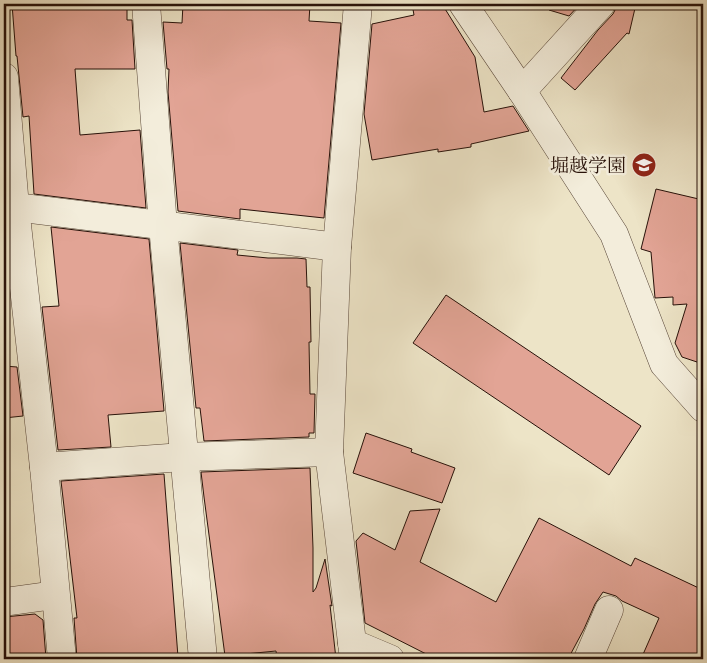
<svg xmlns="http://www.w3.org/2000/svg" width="707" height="663" font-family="Cardo,'Noto Serif JP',serif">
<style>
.building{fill:#e2a495;stroke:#271109}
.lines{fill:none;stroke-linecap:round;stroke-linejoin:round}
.minor-casing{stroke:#584638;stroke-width:29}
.minor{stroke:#f3eddb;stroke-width:28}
.labels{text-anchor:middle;stroke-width:5;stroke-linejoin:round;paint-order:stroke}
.poi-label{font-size:19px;fill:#271109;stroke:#f3eddb;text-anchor:end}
</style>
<rect width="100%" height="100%" fill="#ede4c7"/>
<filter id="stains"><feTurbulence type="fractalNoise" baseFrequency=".004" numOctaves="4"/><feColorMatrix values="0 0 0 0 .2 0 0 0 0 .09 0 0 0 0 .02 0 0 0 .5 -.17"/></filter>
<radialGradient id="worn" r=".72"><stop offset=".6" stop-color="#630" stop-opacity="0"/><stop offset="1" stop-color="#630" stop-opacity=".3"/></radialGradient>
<g class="building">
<polygon points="12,4 127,4 127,20 132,20 135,69 75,69 80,135 140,130 146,208 34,194 29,116 23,117 17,56 16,56"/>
<polygon points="183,4 310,4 309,21 341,23 324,218 240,209 240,219 178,211 168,92 169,69 167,69 163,22 182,23"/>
<polygon points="412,4 442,4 475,57 484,112 513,106 529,131 471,144 471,147 438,152 438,149 372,160 364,114 372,24 414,15"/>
<polygon points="550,4 580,4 569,16 549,10"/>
<polygon points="616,4 636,4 629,34 627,33 575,90 561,78 598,30 613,14 616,8"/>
<polygon points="656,189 703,200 703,364 682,357 675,343 687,304 673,305 673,297 655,298 651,252 641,249"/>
<polygon points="51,227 149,239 164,411 108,415 111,447 58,450 42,307 59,306"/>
<polygon points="180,243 238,250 237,255 268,258 297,258 306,259 307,287 310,287 311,342 309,342 310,394 315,394 314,433 309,433 309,437 204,441 200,408 196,408"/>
<polygon points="446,295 641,426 609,475 413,343"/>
<polygon points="4,366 17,367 23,416 4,418"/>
<polygon points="366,433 412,449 411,452 455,468 442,503 353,473"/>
<polygon points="310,468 313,548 313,592 316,588 325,559 332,606 330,605 336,659 277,659 276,651 225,656 204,497 201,472"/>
<polygon points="164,474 178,657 152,659 77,659 74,618 77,618 61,481"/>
<polygon points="440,509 420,562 496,602 539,518 631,566 635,558 703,590 703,659 641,659 659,618 622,601 616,596 603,592 595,604 584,629 568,659 436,659 365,623 356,541 363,533 395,550 410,511"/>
<polygon points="35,614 43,620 46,659 4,659 4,617"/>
</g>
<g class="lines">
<defs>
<g id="minor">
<polyline points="146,4 163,226 203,659"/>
<polyline points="463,4 522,91 614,234 664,364 703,408"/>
<polyline points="4,77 15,207 44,467 62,659"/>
<polyline points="522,91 601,4"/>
<polyline points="4,205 15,207 337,247"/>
<polyline points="44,467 183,457 329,452"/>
<polyline points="4,602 55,595"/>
<polyline points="352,643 390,659"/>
<polyline points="354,659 329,452 337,247 358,4"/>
<polyline points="588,659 609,610"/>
</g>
</defs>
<use href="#minor" class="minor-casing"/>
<use href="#minor" class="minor"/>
</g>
<defs>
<symbol id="school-disc" viewBox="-11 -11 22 22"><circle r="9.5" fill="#8f2418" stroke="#f3eddb"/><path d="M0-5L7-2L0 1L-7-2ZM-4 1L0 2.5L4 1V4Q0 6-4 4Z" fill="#fff"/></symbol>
</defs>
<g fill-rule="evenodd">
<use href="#school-disc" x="630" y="151" width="28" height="28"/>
</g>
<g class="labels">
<g class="poi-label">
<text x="626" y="172">堀越学園</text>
</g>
</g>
<rect width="707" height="663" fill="none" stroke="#ede4c7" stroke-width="20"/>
<rect x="5" y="5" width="697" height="653" fill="none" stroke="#271109" stroke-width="2.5"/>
<rect x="10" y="10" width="687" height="643" fill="none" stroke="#271109"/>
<rect width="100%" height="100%" filter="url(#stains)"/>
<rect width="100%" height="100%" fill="url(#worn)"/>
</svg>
